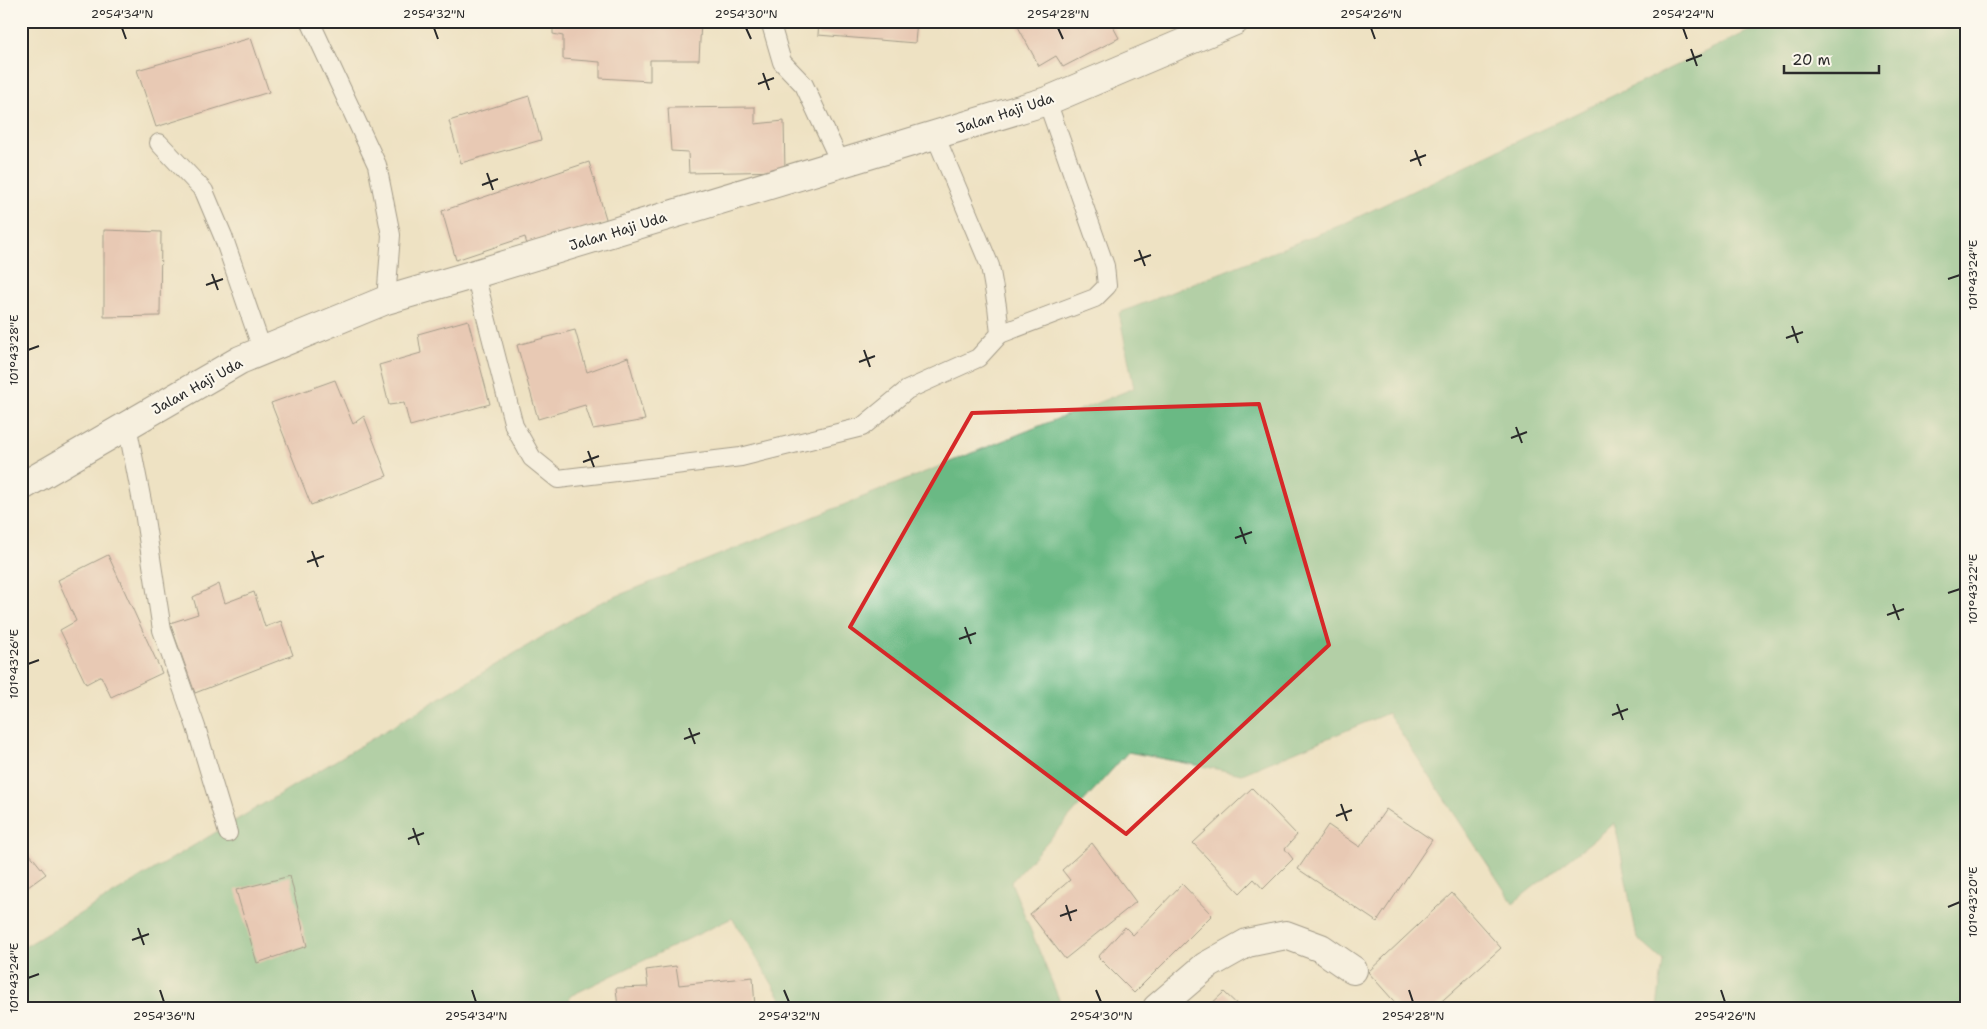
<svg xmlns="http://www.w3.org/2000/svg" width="1987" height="1029" font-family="'Shantell Sans',sans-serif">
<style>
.forest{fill:#6ab984;stroke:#4a7258}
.building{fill:#e1aba3}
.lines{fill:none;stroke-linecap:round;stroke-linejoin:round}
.service-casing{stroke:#484642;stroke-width:20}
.minor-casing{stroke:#484642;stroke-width:30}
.service{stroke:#fff;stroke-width:18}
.minor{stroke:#fff;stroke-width:28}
.marked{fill:none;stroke:#d62828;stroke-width:4;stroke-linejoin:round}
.ticks{fill:none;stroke:#2b2b2b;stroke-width:2}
.labels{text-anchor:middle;stroke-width:4.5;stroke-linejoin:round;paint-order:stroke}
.street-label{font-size:14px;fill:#2b2b2b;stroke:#fbf7ec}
.neatline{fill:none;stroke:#2b2b2b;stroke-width:2}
.ticks-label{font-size:12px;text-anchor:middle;fill:#2b2b2b}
</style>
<rect width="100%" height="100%" fill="#fbf7ec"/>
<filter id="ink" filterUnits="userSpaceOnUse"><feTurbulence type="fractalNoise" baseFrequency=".02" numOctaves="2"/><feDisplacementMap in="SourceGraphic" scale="10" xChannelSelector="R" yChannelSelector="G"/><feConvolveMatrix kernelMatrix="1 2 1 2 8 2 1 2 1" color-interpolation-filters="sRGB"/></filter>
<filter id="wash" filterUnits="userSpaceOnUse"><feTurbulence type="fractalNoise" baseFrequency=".0096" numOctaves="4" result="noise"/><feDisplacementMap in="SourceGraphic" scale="20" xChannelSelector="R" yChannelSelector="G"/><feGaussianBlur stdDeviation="1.12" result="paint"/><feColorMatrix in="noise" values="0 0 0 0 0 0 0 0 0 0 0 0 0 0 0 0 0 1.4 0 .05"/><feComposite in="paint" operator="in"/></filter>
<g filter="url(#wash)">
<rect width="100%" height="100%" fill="#eee2c3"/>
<polygon class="forest" points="1770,21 1966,21 1966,1008 1657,1008 1663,961 1637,938 1615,823 1513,903 1388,713 1242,774 1128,752 1011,882 1061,1004 1054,1008 787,1008 732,918 570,996 568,1008 21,1008 21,949 597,604 1134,388 1119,313 1341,225"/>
<g id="blocks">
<g class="building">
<polygon points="553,21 701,21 699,60 650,60 650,81 600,78 600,62 563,59 563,36 553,34"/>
<polygon points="819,21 917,21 915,43 818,35"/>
<polygon points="1015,21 1110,21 1119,38 1063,67 1056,56 1039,66"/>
<polygon points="251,38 269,92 156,127 137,70"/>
<polygon points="529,96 541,140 461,163 449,121"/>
<polygon points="755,107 755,124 784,121 785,171 689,173 688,152 671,151 668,108"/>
<polygon points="589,162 607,222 527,245 525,237 456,260 442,211"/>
<polygon points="104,230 161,232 160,316 104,317"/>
<polygon points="468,320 490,404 410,426 404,403 389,405 379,365 421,353 418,334"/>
<polygon points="575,330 587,372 628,357 645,420 593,429 585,405 538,419 517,345"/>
<polygon points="335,380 353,424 364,416 387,476 311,505 271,403"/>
<polygon points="108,555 162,673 111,697 101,676 86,684 60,630 76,621 58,580"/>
<polygon points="219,584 225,603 254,592 265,627 281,621 293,655 195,693 170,623 198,614 193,597"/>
<polygon points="1252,788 1297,835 1285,849 1293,859 1263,889 1254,879 1240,893 1193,843"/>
<polygon points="1386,809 1432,840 1377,922 1298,869 1328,825 1360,847"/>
<polygon points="21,843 46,874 21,892"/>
<polygon points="1092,843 1136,902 1065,959 1030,914 1070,880 1062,870"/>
<polygon points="290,876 307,946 257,963 236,890"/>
<polygon points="1182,884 1212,915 1134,993 1098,957 1125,927 1133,935"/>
<polygon points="1452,893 1501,948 1434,1008 1400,1008 1368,972"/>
<polygon points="676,966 679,985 753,977 755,1008 618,1008 616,988 648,987 646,970"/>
<polygon points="1224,992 1241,1008 1207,1008"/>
</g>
</g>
</g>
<g filter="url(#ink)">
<use href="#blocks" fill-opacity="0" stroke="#484642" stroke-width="1"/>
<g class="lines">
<defs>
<g id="service">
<polyline points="310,21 377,165 391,235 386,300"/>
<polyline points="770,21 782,62 804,85 841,164"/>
<polyline points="159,143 204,191 223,236 263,352"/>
<polyline points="475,274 514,426 532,458 558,479 741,457 862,427 907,390 978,358 1000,334 997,306 990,266 935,135"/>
<polyline points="1000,334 1095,298 1107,286 1105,266 1047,101"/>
<polyline points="127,425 144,512 162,630 196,727 228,833"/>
</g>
<g id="minor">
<polyline points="21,487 240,360 386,300 475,274 1047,101 1235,21"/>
<polyline points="1157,1008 1206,966 1247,943 1286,935 1321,948 1353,970"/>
</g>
</defs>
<use href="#service" class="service-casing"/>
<use href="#minor" class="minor-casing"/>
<use href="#service" class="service"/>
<use href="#minor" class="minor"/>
</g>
</g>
<path d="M0 0H1987V1029H0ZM 1259,404 L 1329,645 L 1126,834 L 850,627 L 972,413 Z" fill="#eee2c3" fill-opacity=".55" fill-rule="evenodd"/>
<path class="marked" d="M 1259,404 L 1329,645 L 1126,834 L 850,627 L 972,413 Z"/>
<path class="ticks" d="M 122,28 L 126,39M 434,28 L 438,39M 746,28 L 751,39M 1058,28 L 1063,39M 1371,28 L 1375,39M 1683,28 L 1687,39M 1691,49 L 1697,66M 1686,61 L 1702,55M 763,73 L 769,90M 758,84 L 774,78M 1415,150 L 1421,166M 1410,161 L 1426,155M 487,173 L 493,190M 482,185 L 498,179M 1139,250 L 1145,266M 1134,261 L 1151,255M 212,274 L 218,290M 1948,279 L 1960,275M 206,285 L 223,279M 1792,326 L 1798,343M 1786,338 L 1803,332M 28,350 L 39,346M 864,350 L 870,367M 859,362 L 875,356M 1516,427 L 1522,443M 1511,438 L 1527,432M 588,451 L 594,467M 583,462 L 599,456M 1240,527 L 1246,544M 1235,538 L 1252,532M 312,551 L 318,567M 307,562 L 324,556M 1948,593 L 1960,589M 1893,604 L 1899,620M 1887,615 L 1904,609M 965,627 L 971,644M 959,639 L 976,633M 28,664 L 39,660M 1617,704 L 1623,720M 1612,715 L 1628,709M 689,728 L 695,744M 684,739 L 700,733M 1341,804 L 1347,821M 1336,816 L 1352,810M 413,828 L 419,845M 408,839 L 424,833M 1066,905 L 1071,921M 1948,907 L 1960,902M 1060,916 L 1077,910M 138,928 L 144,945M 132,940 L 149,934M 28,978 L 39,974M 160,990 L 164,1002M 472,990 L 476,1002M 784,990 L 789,1002M 1096,990 L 1101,1002M 1409,990 L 1413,1002M 1721,990 L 1725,1002"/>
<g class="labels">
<g class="street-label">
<text transform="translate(1005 113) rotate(-18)" y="5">Jalan Haji Uda</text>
<text transform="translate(618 231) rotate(-17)" y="5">Jalan Haji Uda</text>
<text transform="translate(197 386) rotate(-29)" y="5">Jalan Haji Uda</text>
</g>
</g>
<rect width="1987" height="1029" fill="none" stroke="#fbf7ec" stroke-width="55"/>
<path d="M1784 65v8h95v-8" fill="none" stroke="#2b2b2b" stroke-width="2.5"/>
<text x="1792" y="65" font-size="15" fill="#2b2b2b" stroke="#fbf7ec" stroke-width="4" paint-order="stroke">20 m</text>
<rect x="28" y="28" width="1932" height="974" class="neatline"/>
<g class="ticks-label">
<text x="122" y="18">2°54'34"N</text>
<text x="434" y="18">2°54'32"N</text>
<text x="746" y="18">2°54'30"N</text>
<text x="1058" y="18">2°54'28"N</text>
<text x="1371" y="18">2°54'26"N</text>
<text x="1683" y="18">2°54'24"N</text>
<text transform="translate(1973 275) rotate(-90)" y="4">101°43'24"E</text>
<text transform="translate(14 350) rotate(-90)" y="4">101°43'28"E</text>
<text transform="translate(1973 589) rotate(-90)" y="4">101°43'22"E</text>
<text transform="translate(14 664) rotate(-90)" y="4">101°43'26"E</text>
<text transform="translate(1973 902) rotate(-90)" y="4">101°43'20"E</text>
<text transform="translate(14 978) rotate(-90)" y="4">101°43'24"E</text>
<text x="164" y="1020">2°54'36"N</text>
<text x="476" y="1020">2°54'34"N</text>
<text x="789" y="1020">2°54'32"N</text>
<text x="1101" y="1020">2°54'30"N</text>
<text x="1413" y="1020">2°54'28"N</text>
<text x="1725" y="1020">2°54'26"N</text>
</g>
</svg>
